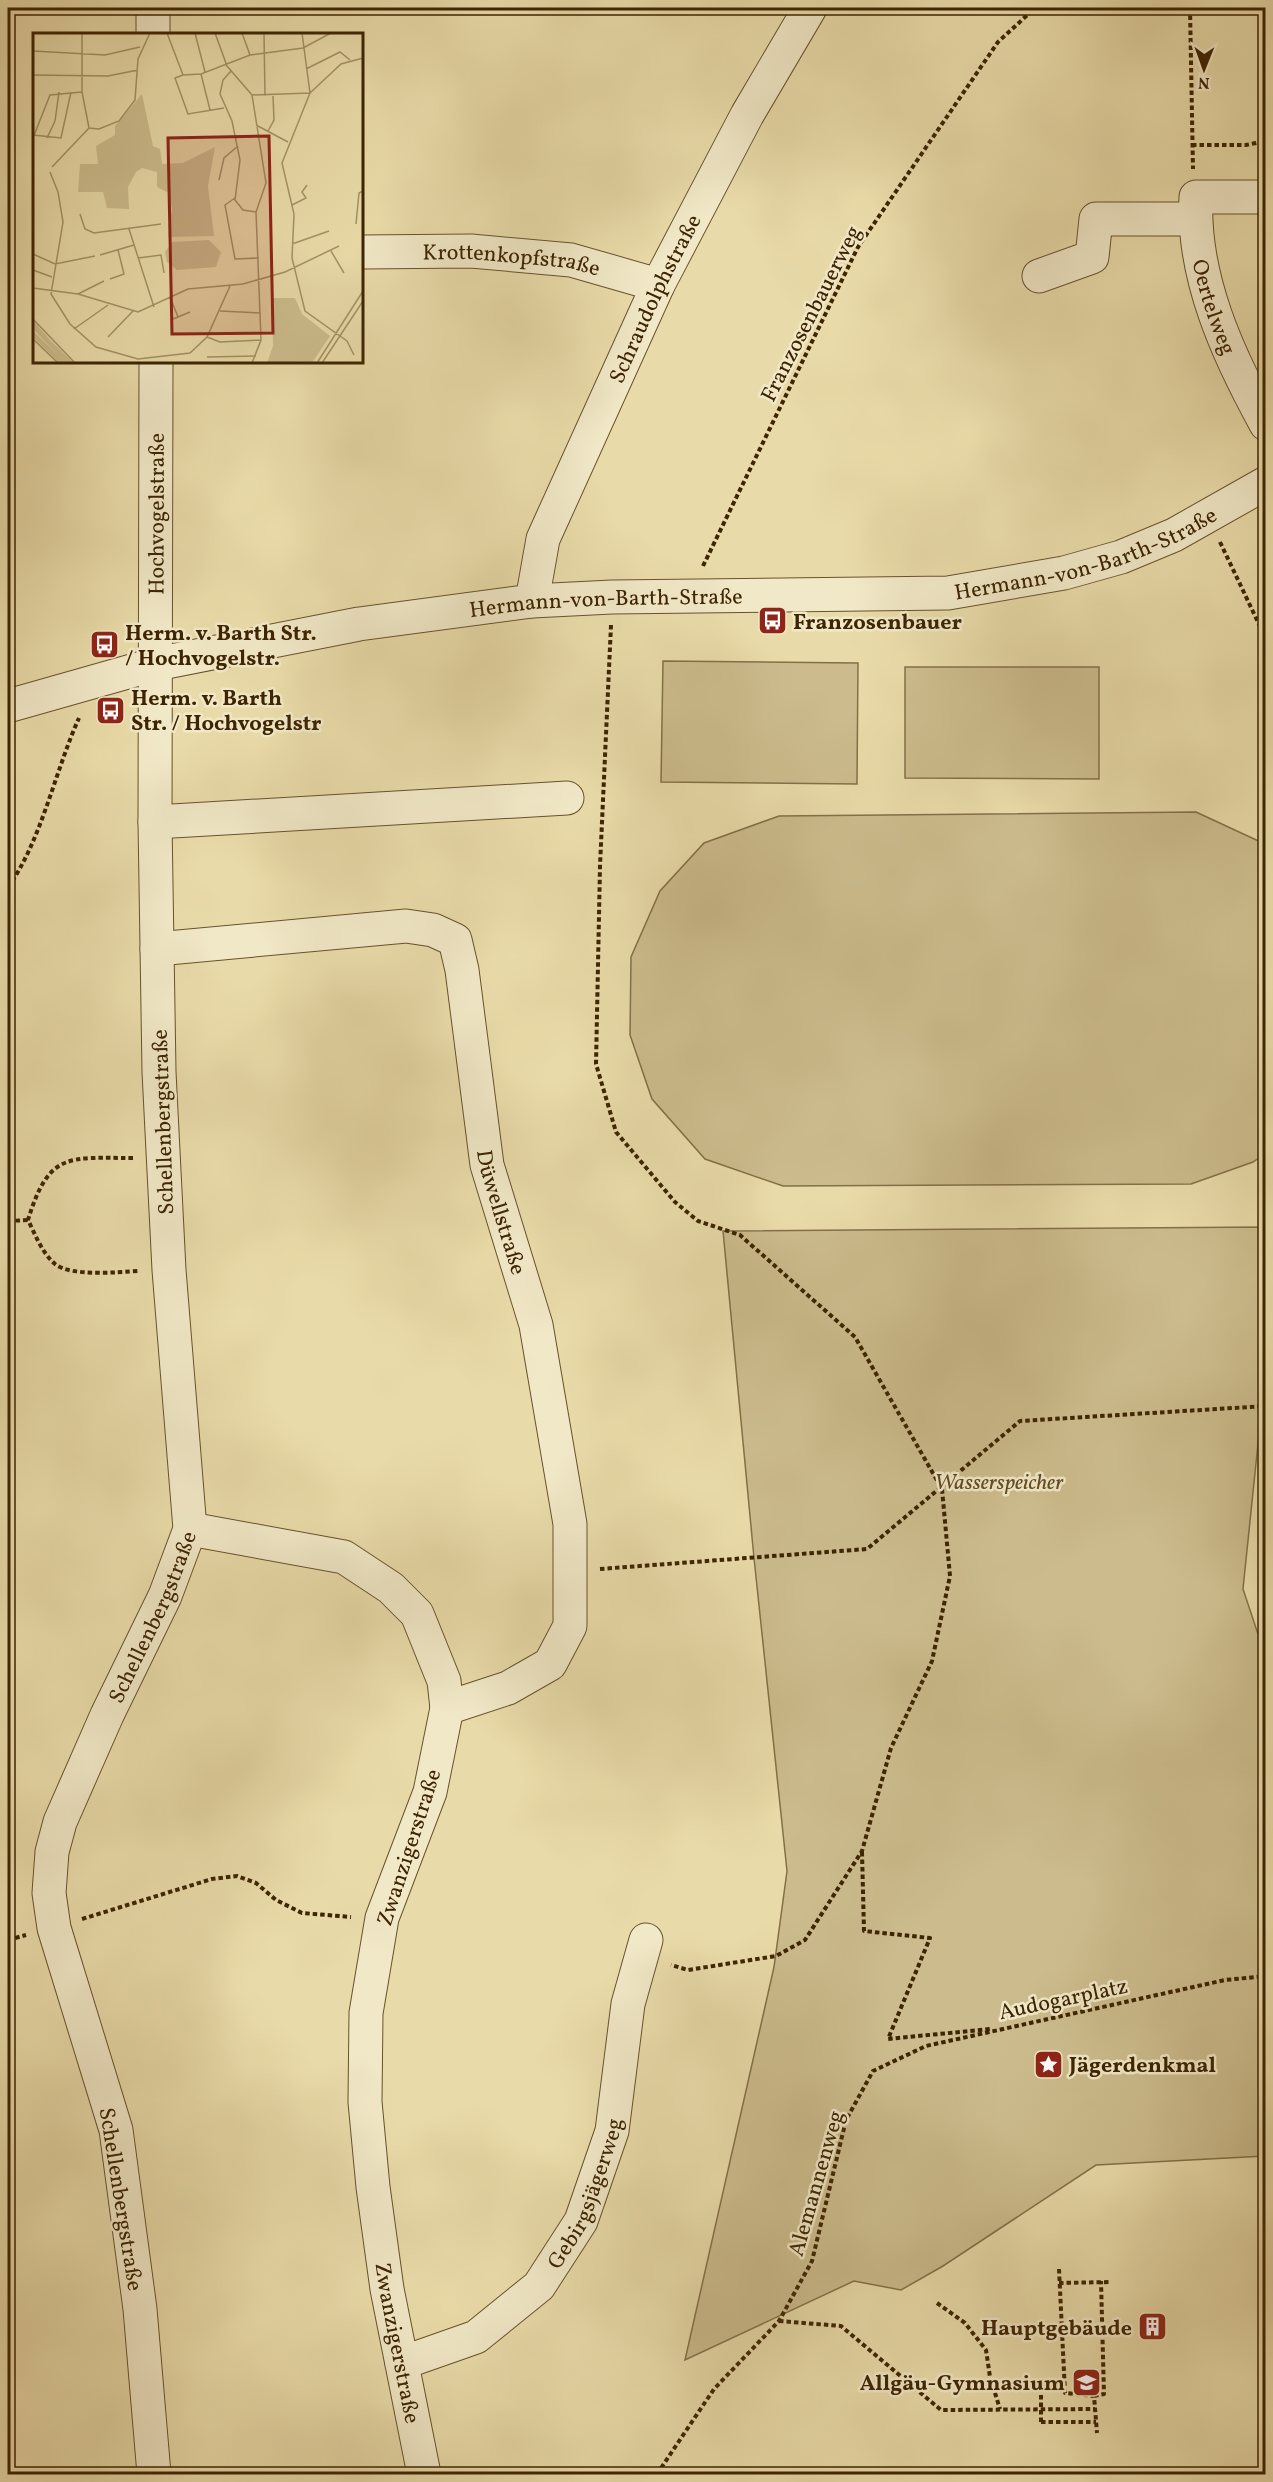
<svg xmlns="http://www.w3.org/2000/svg" width="1273" height="2482" font-family="Vollkorn,serif">
<style>
.green{fill:#ccbc8d;stroke:#847048;stroke-width:1.5}
.lines{fill:none;stroke-linecap:round;stroke-linejoin:round}
.minor-casing{stroke:#68522c;stroke-width:35}
.path{stroke:#3d2402;stroke-width:4;stroke-dasharray:4.5 3;stroke-linecap:butt}
.minor{stroke:#f1e8c7;stroke-width:33}
.path-bridge{stroke:#3d2402;stroke-width:4;stroke-dasharray:4.5 3;stroke-linecap:butt}
.labels{text-anchor:middle;stroke-width:5;stroke-linejoin:round;paint-order:stroke}
.street-label{font-size:22px;fill:#3d2402;stroke:#f1e8c7}
.poi-label{font-size:22px;font-weight:bold;fill:#3d2402;stroke:#f1e8c7;text-anchor:start}
.park-label{font-size:22px;font-style:italic;fill:#614a25;stroke:#f1e8c7}
.inset-road{fill:none;stroke:#a49266;stroke-width:1.5}
.view{fill:#8f2418;fill-opacity:0.15;stroke:#8f2418;stroke-width:3}
.inset-edge{fill:none;stroke:#3d2402;stroke-width:3}
</style>
<rect width="100%" height="100%" fill="#e9dba9"/>
<filter id="stains"><feTurbulence type="fractalNoise" baseFrequency=".00333" numOctaves="4"/><feColorMatrix values="0 0 0 0 .2 0 0 0 0 .09 0 0 0 0 .02 0 0 0 .5 -.17"/></filter>
<radialGradient id="worn" r=".72"><stop offset=".6" stop-color="#630" stop-opacity="0"/><stop offset="1" stop-color="#630" stop-opacity=".3"/></radialGradient>
<g class="green">
<polygon points="663,661 858,663 857,784 661,782"/>
<polygon points="905,667 1099,667 1099,779 905,778"/>
<polygon points="1196,812 1265,844 1266,1153 1253,1162 1191,1184 783,1186 705,1159 652,1099 630,1035 631,957 660,891 704,843 779,816"/>
<polygon points="1265,1227 1265,1376 1243,1589 1266,1658 1265,2156 1096,2165 943,2266 901,2290 854,2281 685,2360 774,1967 787,1871 754,1558 723,1231"/>
</g>
<g class="lines">
<defs>
<g id="minor">
<polyline points="153,8 153,34"/>
<path id="s1" d="M 1256,197 L 1196,197 C 1192,277 1228,355 1266,424"/>
<path id="s2" d="M 362,252 L 471,251 L 571,260 L 658,285"/>
<polyline points="1039,276 1092,257 1096,219 1195,219"/>
<path id="s3" d="M 532,601 L 543,539 L 658,285 L 747,115 L 810,8"/>
<path id="s4" d="M 8,706 L 156,664 L 359,624 L 532,601 L 612,597 L 948,593 L 1064,573 L 1121,557 L 1174,535 L 1266,483"/>
<polyline points="155,822 567,798"/>
<path id="s5" d="M 157,949 L 406,926 L 433,930 L 455,940 L 462,970 L 487,1165 L 536,1325 L 570,1524 L 570,1626 L 550,1664 L 508,1688 L 447,1708"/>
<path id="s6" d="M 190,1529 L 344,1557 L 391,1588 L 417,1614 L 444,1681 L 447,1708 L 430,1792 L 382,1918 L 366,2013 L 365,2102 L 373,2187 L 387,2289 L 424,2474"/>
<path id="s7" d="M 402,2363 L 476,2337 L 539,2286 L 581,2221 L 612,2131 L 628,2004 L 646,1940"/>
<path id="s8" d="M 154,2474 L 140,2309 L 116,2130 L 54,1928 L 49,1893 L 52,1852 L 60,1822 L 107,1715 L 165,1596 L 190,1529 L 169,1270 L 159,1072 L 155,822 L 156,362"/>
</g>
</defs>
<use href="#minor" class="minor-casing"/>
<g class="path">
<polyline points="1019,8 1025,14"/>
<polyline points="1190,8 1193,169"/>
<polyline points="1192,145 1246,145 1266,141"/>
<polyline points="1220,542 1266,639"/>
<polyline points="703,566 858,247 998,42 1035,8"/>
<polyline points="611,625 600,866 596,1064 616,1132 675,1202 698,1221 740,1235 855,1337 942,1489 950,1576 932,1661 891,1748 862,1851 805,1940 776,1956 688,1970 671,1965"/>
<path d="M 8,887 C 41,842 55,771 79,718"/>
<path d="M 133,1158 C 69,1158 49,1151 28,1220 C 35,1234 42,1253 55,1264 C 71,1277 119,1272 139,1271"/>
<polyline points="8,1221 28,1220"/>
<polyline points="600,1569 867,1549 1020,1421 1266,1406"/>
<polyline points="862,1852 864,1931 930,1938 888,2039 990,2029"/>
<polyline points="82,1919 212,1879 237,1876 256,1883 276,1900 302,1913 351,1917"/>
<polyline points="8,1940 26,1935"/>
<polyline points="1059,2269 1065,2393 1094,2396 1097,2433"/>
<polyline points="1059,2283 1111,2282"/>
<polyline points="937,2303 965,2323 986,2350 990,2377 1000,2409"/>
<polyline points="779,2321 841,2326 941,2410 1095,2409"/>
<polyline points="1094,2396 1104,2394 1101,2281"/>
<polyline points="1041,2422 1096,2422"/>
<polyline points="657,2474 714,2389 779,2321 812,2261 846,2120 873,2071 926,2046 1225,1980 1266,1976"/>
</g>
<use href="#minor" class="minor"/>
<polyline class="path-bridge" points="1041,2395 1041,2422"/>
</g>
<defs>
<symbol id="bus-square" viewBox="-11 -11 22 22"><rect x="-9" y="-9" width="18" height="18" rx="4" fill="#8f2418" stroke="#f1e8c7"/><path d="M-5-6H5V4H4V6H2V4H-2V6H-4V4H-5ZM-3.5-4V0h7V-4ZM-3.5 1.2v1.5H-2V1.2ZM2 1.2v1.5H3.5V1.2Z" fill="#fff"/></symbol>
<symbol id="sight-square" viewBox="-11 -11 22 22"><rect x="-9" y="-9" width="18" height="18" rx="4" fill="#8f2418" stroke="#f1e8c7"/><path d="M0-6L1.8-2.2L6-1.7L2.9 1.2L3.7 5.4L0 3.3L-3.7 5.4L-2.9 1.2L-6-1.7L-1.8-2.2Z" fill="#fff"/></symbol>
<symbol id="building-square" viewBox="-11 -11 22 22"><rect x="-9" y="-9" width="18" height="18" rx="4" fill="#8f2418" stroke="#f1e8c7"/><path d="M-4-6H4V6H1V3H-1V6H-4ZM-2.5-4.3h1.7v1.8h-1.7ZM.8-4.3h1.7v1.8H.8ZM-2.5-1h1.7V.8h-1.7ZM.8-1h1.7V.8H.8Z" fill="#fff"/></symbol>
<symbol id="school-square" viewBox="-11 -11 22 22"><rect x="-9" y="-9" width="18" height="18" rx="4" fill="#8f2418" stroke="#f1e8c7"/><path d="M0-5L7-2L0 1L-7-2ZM-4 1L0 2.5L4 1V4Q0 6-4 4Z" fill="#fff"/></symbol>
</defs>
<g fill-rule="evenodd">
<use href="#bus-square" x="756" y="604" width="33" height="33"/>
<use href="#bus-square" x="88" y="628" width="33" height="33"/>
<use href="#bus-square" x="94" y="694" width="33" height="33"/>
<use href="#sight-square" x="1032" y="2048" width="33" height="33"/>
<use href="#building-square" x="1136" y="2310" width="33" height="33"/>
<use href="#school-square" x="1070" y="2366" width="33" height="33"/>
</g>
<g class="labels">
<g class="street-label">
<text dy="8" stroke="none"><textPath href="#s2" startOffset="150">Krottenkopfstraße</textPath></text>
<text dy="8" stroke="none"><textPath href="#s3" startOffset="328">Schraudolphstraße</textPath></text>
<text dy="8" stroke="none"><textPath href="#s1" startOffset="172">Oertelweg</textPath></text>
<text transform="translate(810 313) rotate(-63)" y="8">Franzosenbauerweg</text>
<text dy="8" stroke="none"><textPath href="#s8" startOffset="2002">Hochvogelstraße</textPath></text>
<text dy="8" stroke="none"><textPath href="#s4" startOffset="1095">Hermann-von-Barth-Straße</textPath></text>
<text dy="8" stroke="none"><textPath href="#s4" startOffset="609">Hermann-von-Barth-Straße</textPath></text>
<text transform="translate(162 1122) rotate(-92)" y="8">Schellenbergstraße</text>
<text dy="8" stroke="none"><textPath href="#s5" startOffset="578">Düwellstraße</textPath></text>
<text dy="8" stroke="none"><textPath href="#s8" startOffset="890">Schellenbergstraße</textPath></text>
<text transform="translate(408 1847) rotate(-72)" y="8">Zwanzigerstraße</text>
<text transform="translate(1063 1998) rotate(-12)" y="8">Audogarplatz</text>
<text transform="translate(815 2183) rotate(-74)" y="8">Alemannenweg</text>
<text dy="8" stroke="none"><textPath href="#s7" startOffset="264">Gebirgsjägerweg</textPath></text>
<text transform="translate(122 2199) rotate(81)" y="8">Schellenbergstraße</text>
<text dy="8" stroke="none"><textPath href="#s6" startOffset="998">Zwanzigerstraße</textPath></text>
</g>
<g class="poi-label">
<text x="793" y="629">Franzosenbauer</text>
<text x="125" y="640">Herm. v. Barth Str.<tspan x="125" dy="25">/ Hochvogelstr.</tspan></text>
<text x="131" y="705">Herm. v. Barth<tspan x="131" dy="25">Str. / Hochvogelstr</tspan></text>
<text x="1069" y="2072">Jägerdenkmal</text>
<text x="1132" y="2335" text-anchor="end">Hauptgebäude</text>
<text x="1065" y="2390" text-anchor="end">Allgäu-Gymnasium</text>
</g>
<g class="park-label">
<text x="999" y="1489">Wasserspeicher</text>
</g>
</g>
<g transform="translate(33 33)">
<rect width="330" height="330" fill="#e9dba9"/>
<path d="M 109,61 L 120,113 L 127,116 L 129,131 L 150,130 L 182,114 L 175,153 L 181,203 L 135,204 L 139,176 L 136,160 L 124,154 L 124,139 L 109,135 L 103,139 L 95,154 L 96,176 L 74,175 L 70,159 L 45,159 L 47,131 L 65,131 L 63,113 L 82,102 L 82,93 ZM 176,207 L 188,219 L 183,234 L 144,237 L 134,229 L 132,219 L 139,209 ZM 239,265 L 262,265 L 269,281 L 297,303 L 279,330 L 234,330 L 240,313 ZM 0,287 L 17,307 L 41,330 L 26,330 L 0,304 L 0,298 L 25,322 L 0,296 Z" fill="#ccbc8d"/>
<path class="inset-road" d="M 49,0 L 49,59 L 56,95M 134,0 L 150,42M 162,0 L 172,39M 182,0 L 194,33 L 219,62 L 277,60M 209,0 L 217,22M 231,0 L 232,63M 269,0 L 277,60 L 249,130 L 261,181 L 259,225 L 272,278 L 314,308 L 321,322M 330,10 L 330,58M 0,18 L 72,22 L 107,14M 273,36 L 307,19 L 317,27M 198,38 L 190,47 L 187,61 L 199,88 L 207,127 L 202,167 L 210,177 L 223,179M 168,41 L 177,77M 0,42 L 75,43 L 105,37M 150,42 L 168,41 L 217,22 L 270,15 L 298,0M 150,42 L 142,45 L 155,81 L 191,75M 277,60 L 308,31 L 330,25M 219,62 L 233,150 L 223,179 L 228,307 L 219,330M 223,92 L 255,109M 56,95 L 66,96 L 86,88 L 102,67 L 105,26 L 117,0M 235,98 L 241,87 L 240,63M 0,102 L 28,105 L 38,59M 0,105 L 17,62 L 49,59M 14,105 L 22,88 L 26,59M 19,134 L 56,95M 17,139 L 25,159 L 30,189 L 18,261 L 37,291 L 63,314 L 105,326 L 157,320 L 174,304 L 197,253M 186,147 L 191,125 L 205,113M 202,165 L 192,172 L 202,226 L 226,225M 259,172 L 273,165 L 269,159 L 274,152M 47,181 L 52,196 L 61,200 L 128,191M 323,191 L 326,160 L 330,158M 96,196 L 121,274M 259,211 L 296,198M 298,218 L 311,240M 0,221 L 22,231 L 62,223M 67,222 L 101,212M 105,225 L 128,222 L 131,240M 0,237 L 19,244M 77,246 L 91,241 L 85,217M 0,255 L 45,261 L 105,279 L 155,256 L 210,251 L 252,239 L 306,213M 45,261 L 71,248M 137,264 L 145,284M 187,278 L 227,280M 0,286 L 42,330M 140,286 L 157,279M 41,296 L 75,272M 75,304 L 100,278M 174,304 L 187,309 L 228,307M 0,306 L 25,330M 174,324 L 223,323M 284,330 L 330,258M 289,330 L 330,268"/>
<path class="view" d="M 236,103 L 240,300 L 139,301 L 135,105 Z"/>
<rect width="330" height="330" class="inset-edge"/>
</g>
<rect width="1273" height="2482" fill="none" stroke="#e9dba9" stroke-width="30"/>
<rect x="9" y="9" width="1255" height="2464" fill="none" stroke="#3d2402" stroke-width="3"/>
<rect x="15" y="15" width="1243" height="2452" fill="none" stroke="#3d2402" stroke-width="1.5"/>
<g transform="translate(1204 69) rotate(181)" stroke="#f1e8c7" stroke-width="4.5" paint-order="stroke">
<path d="M0-4.5L10 22L0 15L-10 22Z" fill="#3d2402"/>
<text y="-9" font-size="16" font-weight="bold" text-anchor="middle" fill="#3d2402">N</text>
</g>
<rect width="100%" height="100%" filter="url(#stains)"/>
<rect width="100%" height="100%" fill="url(#worn)"/>
</svg>
